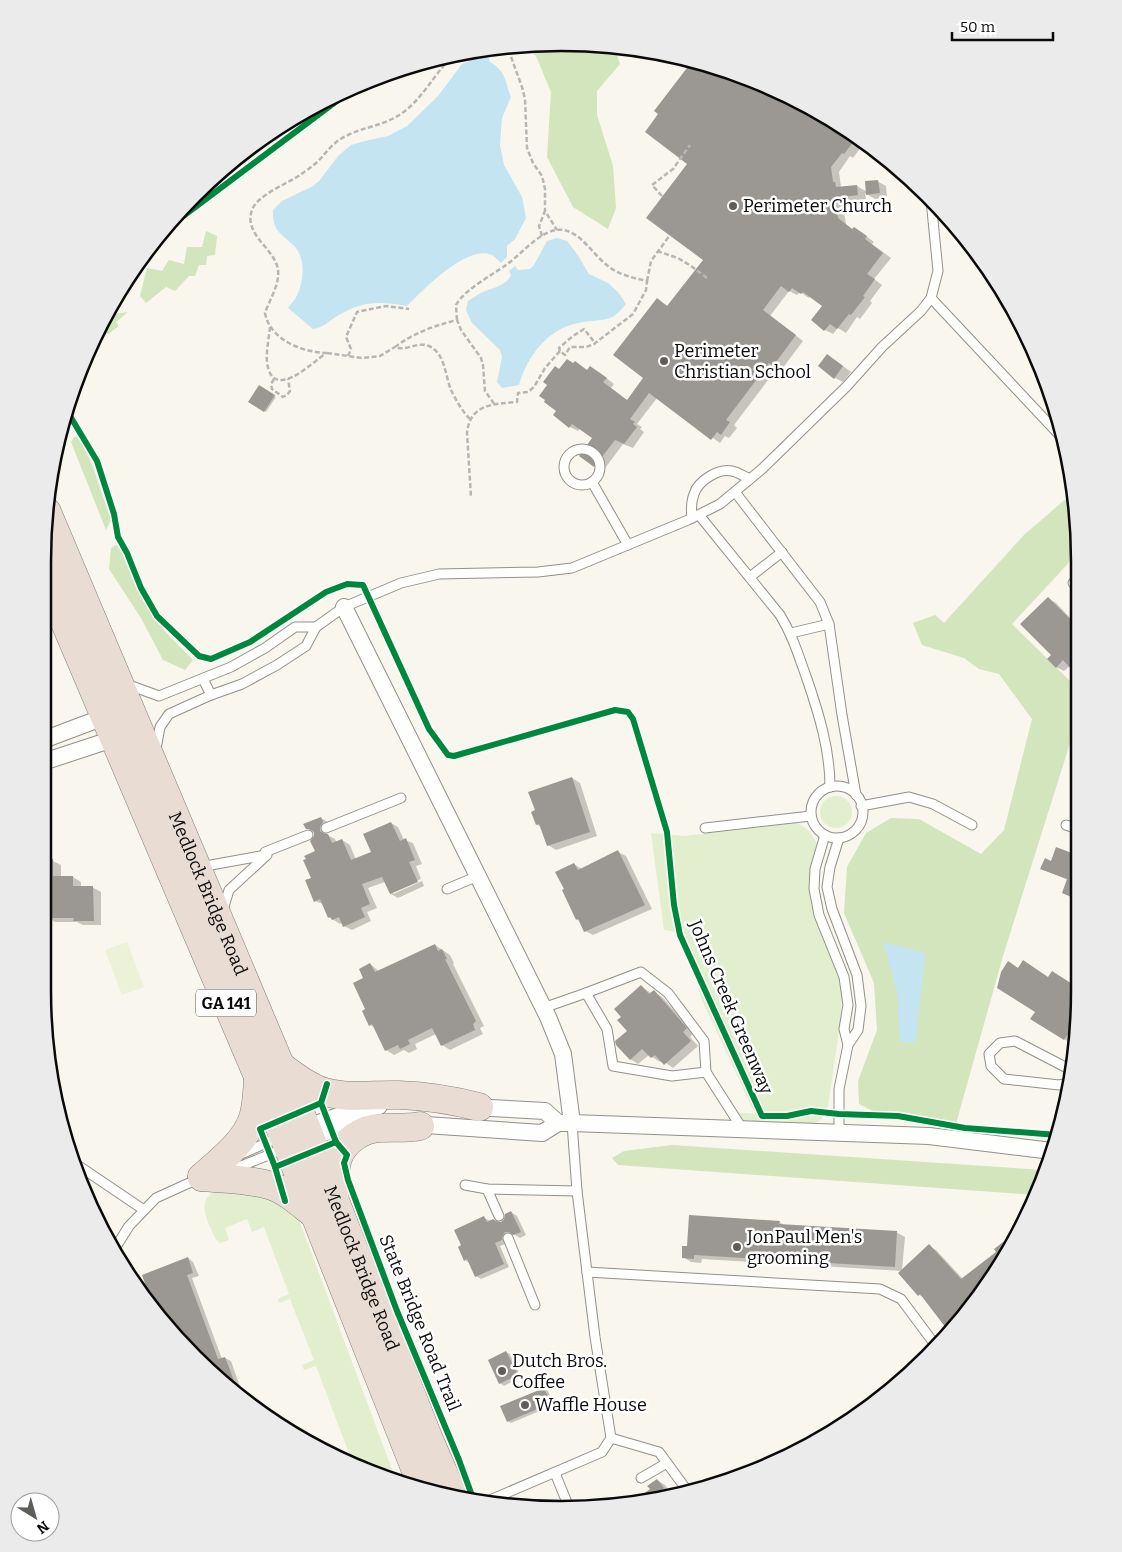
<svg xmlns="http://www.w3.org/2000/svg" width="1122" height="1552" font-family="Bitter,serif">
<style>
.green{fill:#e2eecd}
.forest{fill:#d2e5bc}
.pitch{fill:#ecf2d7}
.water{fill:#c4e4f2}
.shadow{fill:#0003}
.building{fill:#9b9894}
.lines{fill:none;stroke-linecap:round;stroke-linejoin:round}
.lane-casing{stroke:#92908c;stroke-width:11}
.street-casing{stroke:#92908c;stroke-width:18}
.secondary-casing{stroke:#888783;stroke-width:26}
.highway-casing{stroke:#7f7e7a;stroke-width:29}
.path{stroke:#b7b6b5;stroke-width:2.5;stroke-dasharray:5 2.5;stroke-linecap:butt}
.lane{stroke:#fefefc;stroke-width:9}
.street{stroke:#fefefc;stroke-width:16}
.secondary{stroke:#f3f2e7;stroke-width:24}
.highway{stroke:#e8dcd3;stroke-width:28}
.cycleway-casing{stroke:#fff;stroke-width:9}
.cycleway{stroke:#00873e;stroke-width:6}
.poi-dot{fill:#5e5d59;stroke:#fff;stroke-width:2}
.labels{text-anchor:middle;stroke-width:5;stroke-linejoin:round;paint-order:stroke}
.shield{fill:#fff;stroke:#545454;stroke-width:1}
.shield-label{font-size:16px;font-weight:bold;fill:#0a0a0a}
.poi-label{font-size:18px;fill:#0a0a0a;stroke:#fff;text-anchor:start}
.street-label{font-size:18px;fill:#0a0a0a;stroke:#fff}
.rim{fill:none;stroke:#0a0a0a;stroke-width:2.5}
</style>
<rect width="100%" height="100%" fill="#f9f6ed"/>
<g class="green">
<circle cx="836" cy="812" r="16"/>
<path d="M 795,823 C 807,826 812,834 817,844 L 811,864 L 810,882 L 810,901 L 838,972 L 842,995 L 840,1025 L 828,1106 L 821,1120 L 815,1123 L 803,1126 L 742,1122 L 735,1112 L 755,1114 L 701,998 L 685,933 L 664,930 L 651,833 L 685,836 Z"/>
<path d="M 223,1189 L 272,1192 L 298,1217 L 396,1480 L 353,1464 L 316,1366 L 304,1370 L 302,1365 L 314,1360 L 290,1299 L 279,1303 L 278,1299 L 289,1294 L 264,1227 L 252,1232 L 247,1219 L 225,1228 L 229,1240 L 220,1243 L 216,1240 C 211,1228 196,1204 211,1194 C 214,1192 219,1191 223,1189 Z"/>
</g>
<g class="forest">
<polygon points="595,44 614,47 620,64 597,91 597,115 613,166 616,208 608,229 573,207 547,157 551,92 536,56 525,46"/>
<polygon points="206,231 217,236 215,255 207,256 206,265 199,265 195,276 189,276 175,291 166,287 146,303 140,296 147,268 162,271 169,260 184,264 187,247 202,247"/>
<polygon points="107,311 113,314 128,312 116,322 119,326 108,334 99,330 97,333"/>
<polygon points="78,436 92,464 111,520 106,530 71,442 74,437"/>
<polygon points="1075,491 1075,556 1012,624 1076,687 1076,724 1003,956 954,1131 877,1113 859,1104 858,1081 877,1030 874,983 844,913 847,867 866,833 891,818 919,819 981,854 1004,830 1032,719 999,674 979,669 964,658 922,645 913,623 935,615 944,623 1024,535"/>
<path d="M 115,545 L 127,548 C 137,568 141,590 150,610 C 157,626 181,647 193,660 L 185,670 L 163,660 L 141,618 L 109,569 L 111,548 Z"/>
<polygon points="672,1145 1029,1169 1045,1171 1036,1195 618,1165 612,1158 624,1151"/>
</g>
<polygon class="pitch" points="127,942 144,987 122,995 105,950"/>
<g class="water">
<path d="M 487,54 L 490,62 C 506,71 505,82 511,97 L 502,118 L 500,145 L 504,165 L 522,197 L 526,218 L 515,239 L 507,246 L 507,257 L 501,263 C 499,261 495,257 492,255 C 467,244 423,290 407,306 C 379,301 362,301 337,316 C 329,321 323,328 313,329 L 288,308 C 290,305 293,302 295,299 C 303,286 307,260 295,247 C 282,233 272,233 273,210 L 282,201 L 313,186 L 320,180 L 338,156 L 351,145 L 365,141 L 388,136 L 407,126 L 438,96 L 462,64 Z"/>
<path d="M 557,238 L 567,241 L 577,254 L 589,274 L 608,283 L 618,292 L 626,304 C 610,325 601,318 578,323 C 547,329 527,357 519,385 L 502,388 L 497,382 L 502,357 L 500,350 L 472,323 L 466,310 L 468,301 C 472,299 475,296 479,294 C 490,288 506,287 511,275 L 509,271 L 515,266 L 518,270 L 530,269 L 534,265 L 547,241 Z"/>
<polygon points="883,942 925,953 916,1042 900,1042 897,990"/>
</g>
<g class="shadow">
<polygon points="695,60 791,96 862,141 859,145 861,147 853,158 850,156 839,172 841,187 857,186 867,192 877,181 886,186 887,197 875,199 865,193 866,199 845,202 845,206 843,206 846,224 853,230 862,233 874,242 872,244 891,258 874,279 882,285 870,301 872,303 860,319 857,317 846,333 838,328 833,334 825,330 823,306 811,296 809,298 800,292 797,295 789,291 770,316 803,341 782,369 778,367 734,425 737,428 729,438 725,436 720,443 657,398 637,424 642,427 640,429 644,432 633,448 623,444 603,471 595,466 593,438 580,428 578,431 570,427 558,411 560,371 575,363 588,371 599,372 614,384 611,388 628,401 645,378 665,304 668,307 704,260 689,164 660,114 656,111"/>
<polygon points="835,360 851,372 843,382 835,378"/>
<polygon points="260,386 276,397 266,412 250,402"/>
<polygon points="1048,598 1056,603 1076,624 1076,671 1070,666 1064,671 1056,667 1052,655"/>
<polygon points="572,778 580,783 597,836 556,850 548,845 542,827 537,825"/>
<polygon points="321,818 328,822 330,827 327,831 327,835 335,839 337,843 342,840 350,845 356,860 372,852 391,823 398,827 404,840 413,843 422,864 416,866 421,879 393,891 393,894 422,881 424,886 398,898 391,894 385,882 368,888 377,908 367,912 371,921 352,930 344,926 343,922 340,924 329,917 323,904 315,901 312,879 317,852 315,837 314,833 307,828"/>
<polygon points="1057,849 1077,857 1078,900 1063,893 1068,880 1042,869 1051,862"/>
<polygon points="618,852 626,856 652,909 593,935 585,931 580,921 577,919 574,864 582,869"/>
<polygon points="43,861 53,861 61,865 61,877 73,877 81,882 81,887 92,887 101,892 101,925 83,925 77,922 55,922 47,917 43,918"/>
<polygon points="435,945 450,955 454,963 453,964 484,1026 480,1028 483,1034 450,1050 442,1045 436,1034 415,1044 417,1049 409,1053 404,1050 394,1055 386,1050 376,1028 370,1025 365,979 370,964 380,972"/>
<polygon points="1019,969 1049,978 1060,977 1078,988 1078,1025 1076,1038 1072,1044 1064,1039 1036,1011"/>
<polygon points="641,986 652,994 654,992 662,997 694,1033 690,1037 698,1046 673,1068 662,1060 660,1062 649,1055 638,1064 630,1059 628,1031 623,1017"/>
<polygon points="511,1212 517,1216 526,1235 520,1238 515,1235 511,1235 507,1240 508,1243 500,1246 509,1267 481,1279 476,1276 470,1263 465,1260 484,1218 491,1221 501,1223"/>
<polygon points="779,1222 786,1226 896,1232 905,1237 902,1270 929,1246 936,1250 963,1279 998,1252 996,1249 1018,1233 972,1307 950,1331 925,1298 919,1295 899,1273 902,1271 702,1259 701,1263 691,1262 683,1257"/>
<polygon points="188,1258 193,1262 199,1276 192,1278 222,1359 225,1358 231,1361 244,1398 219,1381 156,1309"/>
<polygon points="506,1352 510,1354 521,1377 504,1386 500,1383"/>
<polygon points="544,1389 548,1391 554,1405 511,1423 508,1421"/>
<polygon points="657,1480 665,1485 673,1496 631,1505 652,1489"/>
</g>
<g class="building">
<polygon points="693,60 791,96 855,136 852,140 854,141 844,154 842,153 831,167 833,182 835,182 836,187 857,185 858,195 837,198 838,202 836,202 838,218 852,229 854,227 867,236 865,239 883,253 867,274 875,279 863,296 865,297 851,315 849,314 837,329 830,324 824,331 811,320 822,306 803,292 801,294 792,288 789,292 781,286 763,310 796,335 773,366 769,363 726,420 730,422 721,435 717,432 711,440 649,393 630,419 635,422 633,424 637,427 624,444 615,440 594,467 579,456 592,438 572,424 569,428 553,415 556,411 544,402 545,400 539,396 547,385 543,382 555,366 559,369 567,359 573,363 575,361 587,370 590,366 607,378 603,382 627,400 643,378 613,355 657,298 667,306 703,260 646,218 687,164 645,132 658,114 654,111"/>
<polygon points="878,180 880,193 866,195 865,181"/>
<polygon points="827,354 843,366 834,379 818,366"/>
<polygon points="259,385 275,395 264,412 248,402"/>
<polygon points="1048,597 1076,625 1076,674 1063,660 1056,668 1047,659 1051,655 1020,624"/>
<polygon points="572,777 590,832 547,846 539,824 536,825 531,812 535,810 528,792"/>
<polygon points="321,817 323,822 320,827 320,831 325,834 328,834 332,843 342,839 351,860 371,852 363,834 391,822 400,841 406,838 415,860 409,862 418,882 390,894 382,877 362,884 370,904 361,908 365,917 343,927 339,917 332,920 330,917 328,918 320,899 314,902 305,880 311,878 303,860 306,859 304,856 315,851 310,841 314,836 314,832 309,829 306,829 303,824"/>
<polygon points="1056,847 1077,855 1078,900 1062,893 1067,879 1040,869 1045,858 1051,861"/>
<polygon points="618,850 645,905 584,932 578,919 576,920 562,890 564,889 555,872 574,863 578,870"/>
<polygon points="53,859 53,876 73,876 73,886 93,886 94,921 73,921 74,918 46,918 46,913 42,913 42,860"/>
<polygon points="435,944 438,951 442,949 447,959 445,959 476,1021 473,1024 475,1030 441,1046 432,1028 408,1040 410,1044 400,1049 398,1045 385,1051 372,1024 369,1026 362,1011 365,1009 353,983 363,978 359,969 370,963 375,972"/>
<polygon points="1023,960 1048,977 1052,971 1077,987 1074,1000 1078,1003 1078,1025 1076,1039 1068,1034 1064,1040 1030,1019 1035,1012 997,988 1001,972 1008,961 1018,968"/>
<polygon points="641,985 649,994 654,990 687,1028 683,1032 691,1041 664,1065 655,1055 651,1058 642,1049 630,1060 616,1045 615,1041 627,1031 617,1020 621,1017 614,1009"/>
<polygon points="511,1211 521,1232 513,1235 509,1232 505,1232 502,1237 502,1240 495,1243 504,1264 475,1277 467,1259 464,1261 458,1247 461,1245 454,1230 484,1216 487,1222 493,1219 496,1221 501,1222 504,1219 505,1214"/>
<polygon points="689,1215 780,1221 779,1224 897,1231 895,1267 694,1255 694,1259 682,1258 682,1246 687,1246"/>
<polygon points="1019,1230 972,1307 949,1332 920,1294 918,1296 898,1273 929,1244 961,1279 996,1252 994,1249"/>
<polygon points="188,1257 193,1273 187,1275 218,1359 225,1357 239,1394 219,1381 153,1306 142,1275"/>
<polygon points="506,1351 518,1375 499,1384 488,1360"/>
<polygon points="544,1388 551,1403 507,1422 500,1406"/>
<polygon points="657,1479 664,1488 660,1491 665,1498 629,1505 650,1489 647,1486"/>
</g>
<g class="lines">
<defs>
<g id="lane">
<polyline points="931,298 1065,441"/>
<circle cx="582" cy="467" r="18"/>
<polyline points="592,482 628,545"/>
<polyline points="735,492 820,602 829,624 842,715 856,795"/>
<path d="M 699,515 L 780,615 C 793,636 799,657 807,679 C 819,714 830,750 830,787"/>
<path d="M 692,518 C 691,510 691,502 694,494 C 698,481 718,468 732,471 C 738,472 745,477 750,479"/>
<polyline points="750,577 782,552"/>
<polyline points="1073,583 1076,585"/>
<polyline points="316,627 344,607 401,583 439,574 538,572 572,568 688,520 720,504 762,469 847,386 882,347 921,311 931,298 938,271 931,200"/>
<polyline points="791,633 829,624"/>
<polyline points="203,679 211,695"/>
<polyline points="126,684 159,696 231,667 265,648 295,627 316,627 306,646 277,665 242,684 211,695 169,714 160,727 156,749"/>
<circle cx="837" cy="812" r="26"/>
<polyline points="861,806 909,797 933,804 972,825"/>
<polyline points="1066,825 1077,829"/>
<polyline points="326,828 401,798"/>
<polyline points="705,828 811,816"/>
<polyline points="825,835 815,869 814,889 819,915 844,977 848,1005 844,1029 848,1045 858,1030 861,1006 857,975 832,909 827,887 830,867 839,838"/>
<polyline points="265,852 308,835"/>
<polyline points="200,867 266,855"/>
<polyline points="447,889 478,876"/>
<polyline points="223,910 229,890 267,855"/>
<polyline points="586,993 641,972 668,993 704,1041 706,1072"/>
<polyline points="543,1008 586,993 607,1029 613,1066 672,1076 706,1072 743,1130"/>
<polyline points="1069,1083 1059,1085 1004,1079 991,1066 989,1054 1000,1043 1015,1041 1071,1070"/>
<polyline points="839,1133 839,1089 848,1045"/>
<polyline points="239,1155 280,1137"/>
<polyline points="73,1162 144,1210"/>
<polyline points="230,1168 236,1168 286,1148"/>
<polyline points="465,1185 487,1189 577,1191"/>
<polyline points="487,1189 499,1216"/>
<polyline points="508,1238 535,1305"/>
<polyline points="114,1250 129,1226 156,1198 200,1178"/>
<polyline points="587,1272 880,1289 901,1299 936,1346"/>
<polyline points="611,1438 659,1452 689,1493"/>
<polyline points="555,1473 568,1505"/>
<polyline points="641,1478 667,1463"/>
<polyline points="483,1503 602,1452 611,1438 595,1337 577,1191 572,1123"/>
</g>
<g id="street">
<polyline points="344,607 548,1017 563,1054 572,1123"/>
<polyline points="43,740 104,717"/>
<polyline points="43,762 113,739"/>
<polyline points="471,1107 545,1111 558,1123"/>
<polyline points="316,1124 355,1110 379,1106"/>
<polyline points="411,1124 542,1133 558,1123 572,1123 929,1136 1052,1151"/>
<polyline points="304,1140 332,1130 367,1123"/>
</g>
<polyline id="secondary" points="212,179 278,129"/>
<g id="highway">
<path id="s1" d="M 47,512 L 300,1112 L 428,1437 L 454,1497"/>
<polyline points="43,571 288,1147 424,1491"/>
<path d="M 282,1067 C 295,1076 309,1088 325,1092 C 349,1099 374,1094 399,1095 C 426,1096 452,1100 479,1107"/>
<path d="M 202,1177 C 224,1179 247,1179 269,1185 C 286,1190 301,1204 315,1215"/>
<path d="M 202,1177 C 221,1160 245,1142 253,1118 C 257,1105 257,1092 258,1079"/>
<path d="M 335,1193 C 335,1182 334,1169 338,1158 C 344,1141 363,1128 381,1128 C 396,1127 405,1129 420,1126"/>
</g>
</defs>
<use href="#lane" class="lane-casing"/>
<use href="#street" class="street-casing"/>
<use href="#secondary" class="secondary-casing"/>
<use href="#highway" class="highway-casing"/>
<g class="path">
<polyline points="501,47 505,48 510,54 522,87 525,99 527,148 533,163 542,176 545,189 545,211"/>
<polyline points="662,196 652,185 673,169 690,145"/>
<polyline points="542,236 539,226 545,211 557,230"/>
<polyline points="657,251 678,258 691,266 707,278"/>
<polyline points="647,281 651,261 670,235"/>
<path d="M 457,320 L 456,305 C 464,290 492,275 506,265 C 520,255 533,239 549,232 C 576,221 590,253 608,266 C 619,275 634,278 647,281 L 646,290 L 633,314 L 594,344 L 586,347 L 570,347 L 565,355 L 560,351 L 545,368 L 534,387 L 528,392 L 518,393 L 517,402 C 493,404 470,404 467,433 L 471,497"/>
<path d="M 270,327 C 269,338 266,351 267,362 C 272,403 312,363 326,353 C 302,352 270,340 265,313 C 269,301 280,284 278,270 C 275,248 243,235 252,210 C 257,195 287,184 300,175 C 307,170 315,165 321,158 C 328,150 335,141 346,136 C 365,126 386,126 405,111 C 424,96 435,73 452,57"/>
<polyline points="560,351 559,348 573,336 584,329 595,343"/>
<polyline points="327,353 362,358 380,356 395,347"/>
<polyline points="348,356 351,349 346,337 357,312 386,306 409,309"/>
<polyline points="274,379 271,384 272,389 283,397 287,395 290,391 288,379"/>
<path d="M 470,419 C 462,411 456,400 451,390 C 445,375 445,353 429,346 C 417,341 405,352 395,347 C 414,333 433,326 457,320 L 461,330 L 481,358 L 483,365 L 485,391 L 495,405"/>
</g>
<use href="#lane" class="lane"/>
<use href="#street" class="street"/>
<use href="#secondary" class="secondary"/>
<use href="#highway" class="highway"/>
<defs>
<g id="cycleway">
<polyline points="162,232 354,88"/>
<polyline points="67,411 97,461 114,514 118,537 127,553 141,588 157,616 199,656 211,659 250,642 326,592 347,584 363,585 429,729 448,755 454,756 615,710 628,712 633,719 667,832 674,905 680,935 762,1116 787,1116 811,1111 839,1114 898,1116 965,1128 1058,1135"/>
<polyline points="327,1084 321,1103 336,1142 347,1155 344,1163 348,1180 397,1311 459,1460 474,1501"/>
<polyline points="275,1167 336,1142"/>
<polyline points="285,1201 275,1167 260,1129 321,1103"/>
</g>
</defs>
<use href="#cycleway" class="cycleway-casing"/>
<use href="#cycleway" class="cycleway"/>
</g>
<g class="poi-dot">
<circle cx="733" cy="206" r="5"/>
<circle cx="664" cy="361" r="5"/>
<circle cx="737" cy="1247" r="5"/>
<circle cx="502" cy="1371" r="5"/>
<circle cx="525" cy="1405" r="5"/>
</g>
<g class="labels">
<rect class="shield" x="196" y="989.5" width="60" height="27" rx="4"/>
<g class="shield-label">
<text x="226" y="1009">GA 141</text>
</g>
<g class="poi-label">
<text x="743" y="212">Perimeter Church</text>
<text x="674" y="357">Perimeter<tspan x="674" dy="21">Christian School</tspan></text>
<text x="747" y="1243">JonPaul Men's<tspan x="747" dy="21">grooming</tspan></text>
<text x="512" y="1367">Dutch Bros.<tspan x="512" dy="21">Coffee</tspan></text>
<text x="535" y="1411">Waffle House</text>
</g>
<g class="street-label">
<text dy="6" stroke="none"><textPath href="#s1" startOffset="414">Medlock Bridge Road</textPath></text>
<text transform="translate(731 1007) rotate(67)" y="6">Johns Creek Greenway</text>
<text dy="6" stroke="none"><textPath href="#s1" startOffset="819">Medlock Bridge Road</textPath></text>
<text transform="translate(420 1323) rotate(68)" y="6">State Bridge Road Trail</text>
</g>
</g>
<path d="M0 0H1122V1552H0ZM561 51H561A510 510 0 0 1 1071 561V991A510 510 0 0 1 561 1501H561A510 510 0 0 1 51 991V561A510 510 0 0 1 561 51Z" fill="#ebebeb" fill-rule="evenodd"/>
<path class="rim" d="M561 51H561A510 510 0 0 1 1071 561V991A510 510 0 0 1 561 1501H561A510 510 0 0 1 51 991V561A510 510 0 0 1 561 51Z"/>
<g transform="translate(35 1517) rotate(143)"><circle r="24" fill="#ffffff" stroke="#9d9d9d"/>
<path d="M0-4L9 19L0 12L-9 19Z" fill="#5e5d59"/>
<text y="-8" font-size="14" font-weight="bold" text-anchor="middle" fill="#0a0a0a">N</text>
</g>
<path d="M952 32v8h101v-8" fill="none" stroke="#0a0a0a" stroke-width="2.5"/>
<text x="960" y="32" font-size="15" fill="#0a0a0a" stroke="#ffffff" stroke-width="4" paint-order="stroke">50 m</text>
</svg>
